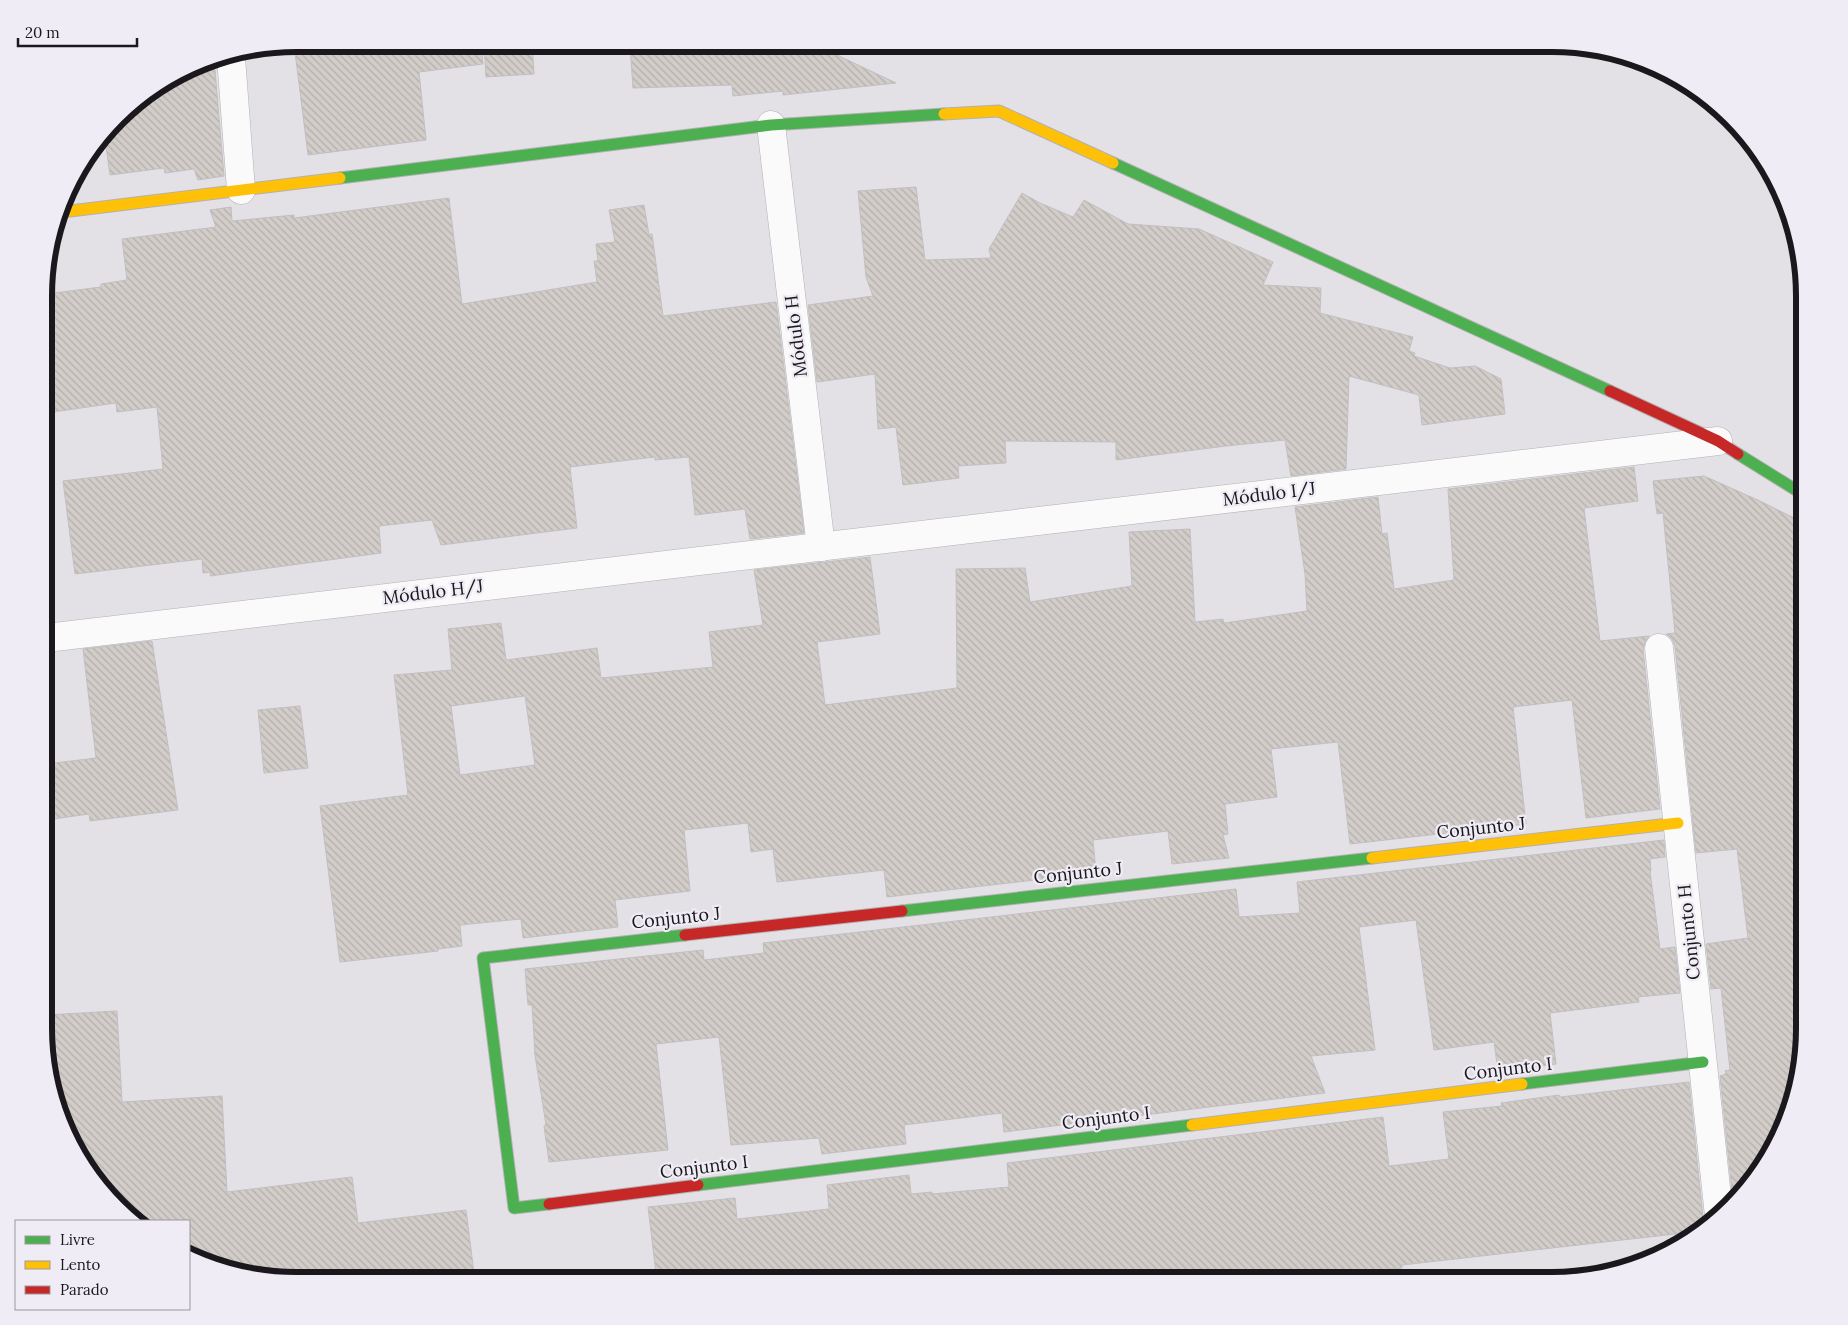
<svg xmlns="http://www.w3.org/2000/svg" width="1848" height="1325" font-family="Lora,serif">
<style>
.building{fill:url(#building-back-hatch);stroke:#c1bfc1;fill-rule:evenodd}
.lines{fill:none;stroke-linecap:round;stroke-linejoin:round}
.street-casing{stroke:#b2b1b4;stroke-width:29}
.fast-casing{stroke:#b2b1b4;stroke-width:13}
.slow-casing{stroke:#b2b1b4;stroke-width:13}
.jam-casing{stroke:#b2b1b4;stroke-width:13}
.street{stroke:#fbfafb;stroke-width:28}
.fast{stroke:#4caf50;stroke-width:11}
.slow{stroke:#ffc107;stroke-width:11}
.jam{stroke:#c62828;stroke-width:11}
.labels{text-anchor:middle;stroke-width:4.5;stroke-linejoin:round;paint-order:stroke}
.street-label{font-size:18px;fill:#1a181c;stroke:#f0ecf5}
.rim{fill:none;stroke:#1a181c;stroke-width:6}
</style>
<defs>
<pattern id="building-back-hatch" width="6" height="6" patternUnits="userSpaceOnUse" patternTransform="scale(1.25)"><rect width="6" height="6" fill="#d2cdc9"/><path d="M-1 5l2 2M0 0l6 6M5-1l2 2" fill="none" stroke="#b4afac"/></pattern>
</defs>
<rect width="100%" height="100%" fill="#e3e1e6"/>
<g class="building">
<polygon points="294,44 481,44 483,64 419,72 426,140 308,155"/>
<polygon points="484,44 532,44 534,74 486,77"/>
<polygon points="630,44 814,44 896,83 783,95 783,91 733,96 732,85 633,88"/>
<polygon points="215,70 224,176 198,180 194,169 165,173 164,168 110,175 105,139 130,107 186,72"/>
<polygon points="916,187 925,260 991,258 989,249 1022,193 1040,203 1073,217 1084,200 1128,224 1199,229 1273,262 1263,285 1321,288 1320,313 1413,337 1409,351 1415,353 1414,356 1450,368 1475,366 1501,379 1505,414 1422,425 1419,395 1349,376 1346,469 1291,476 1285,440 1226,446 1116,460 1116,442 1005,441 1006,463 958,466 959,478 903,485 896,427 878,429 875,374 817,382 808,305 873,296 866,277 858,191"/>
<polygon points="449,198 462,304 597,282 594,261 598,261 596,244 615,242 609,210 644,205 649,235 652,234 663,316 776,302 804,533 750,539 745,509 695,515 689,457 655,460 655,457 570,467 577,528 441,545 432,520 379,526 381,553 210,576 211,572 203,573 202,559 75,574 63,481 163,469 157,407 117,412 116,403 46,413 46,294 101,287 101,284 127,280 122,239 216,227 210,210 231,207 232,221 294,215 294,218"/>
<path d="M 1634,467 L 1638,501 L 1584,508 L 1600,641 L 1649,636 L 1645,642 L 1643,650 L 1660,809 L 1586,818 L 1572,700 L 1513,707 L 1526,824 L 1350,844 L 1338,742 L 1271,749 L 1277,797 L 1225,804 L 1228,834 L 1223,835 L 1229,858 L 1172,864 L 1168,831 L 1093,840 L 1096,873 L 887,897 L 884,870 L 777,882 L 773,849 L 751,852 L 748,823 L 684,830 L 690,891 L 615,900 L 618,927 L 523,938 L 521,919 L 460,925 L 462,946 L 438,949 L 438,951 L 340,962 L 320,806 L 408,795 L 394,675 L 452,670 L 448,629 L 501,623 L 506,660 L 597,648 L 601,678 L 713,667 L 709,632 L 763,625 L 754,570 L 870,557 L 880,634 L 817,642 L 825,705 L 957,688 L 956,569 L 1025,568 L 1030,602 L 1132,586 L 1129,532 L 1190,529 L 1195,622 L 1223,619 L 1224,623 L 1307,611 L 1305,574 L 1295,507 L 1378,497 L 1382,534 L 1387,533 L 1394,589 L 1454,580 L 1448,489 ZM 525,696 L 535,765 L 460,775 L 451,706 Z"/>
<polygon points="1704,476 1760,501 1804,523 1804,1045 1791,1110 1752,1183 1733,1201 1720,1076 1726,1074 1725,1071 1730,1070 1721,988 1711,989 1706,944 1748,938 1737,849 1696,853 1675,646 1672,639 1666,634 1675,633 1663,513 1657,514 1653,481"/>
<polygon points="152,641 178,810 90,821 89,814 46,820 46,764 96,758 83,649"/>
<polygon points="300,706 308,768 264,773 258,710"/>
<polygon points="1664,840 1665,857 1650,859 1651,871 1650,871 1660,949 1675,947 1680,993 1638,997 1639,1002 1550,1013 1556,1064 1498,1071 1494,1042 1434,1050 1416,920 1359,927 1375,1050 1311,1056 1325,1093 1004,1132 1002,1113 961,1118 904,1125 906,1144 822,1154 819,1138 731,1145 719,1037 656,1044 668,1150 549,1162 544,1126 546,1125 535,1055 532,1005 528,1005 525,969 703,950 704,960 764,953 763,943 1236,889 1239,917 1300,913 1297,882"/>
<polygon points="117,1011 122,1102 222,1096 227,1192 352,1177 358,1223 466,1210 475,1281 280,1281 215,1268 189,1254 189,1221 136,1221 77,1155 46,1061 46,1015"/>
<polygon points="1689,1082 1703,1218 1708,1227 1693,1232 1402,1265 1402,1268 1269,1281 657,1281 648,1207 735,1198 737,1219 829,1209 827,1185 909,1175 911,1194 932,1192 932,1194 1009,1187 1007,1163 1383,1117 1389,1166 1449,1159 1443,1112 1502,1106 1501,1103 1559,1095 1560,1097"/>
</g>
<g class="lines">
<defs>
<g id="street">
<polyline points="231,57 241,190"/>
<polyline points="771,125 821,547"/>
<polyline points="46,638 1718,441"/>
<polyline points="1659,648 1719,1216"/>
</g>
<g id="fast">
<polyline points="1113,163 1610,391"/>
<polyline points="340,178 771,125 944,114"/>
<polyline points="1738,454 1804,495"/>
<polyline points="902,911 1372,858"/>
<polyline points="1522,1084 1703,1062"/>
<polyline points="698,1185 1192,1125"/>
<polyline points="549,1204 514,1208 483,958 685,935"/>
</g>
<g id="slow">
<polyline points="944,114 999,111 1113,163"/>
<polyline points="62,212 340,178"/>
<polyline points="1372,858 1678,823"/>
<polyline points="1192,1125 1522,1084"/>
</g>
<g id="jam">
<polyline points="1610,391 1718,441 1738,454"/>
<polyline points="685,935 902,911"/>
<polyline points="549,1204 698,1185"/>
</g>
</defs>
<use href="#street" class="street-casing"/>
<use href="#fast" class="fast-casing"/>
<use href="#slow" class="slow-casing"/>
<use href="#jam" class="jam-casing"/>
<use href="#street" class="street"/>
<use href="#fast" class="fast"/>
<use href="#slow" class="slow"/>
<use href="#jam" class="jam"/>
</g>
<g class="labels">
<g class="street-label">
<text transform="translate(796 336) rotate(-97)" y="6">Módulo H</text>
<text transform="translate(1269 494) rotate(-7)" y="6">Módulo I/J</text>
<text transform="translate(433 592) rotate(-7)" y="6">Módulo H/J</text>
<text transform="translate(1481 828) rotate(-6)" y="6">Conjunto J</text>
<text transform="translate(1078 873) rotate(-6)" y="6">Conjunto J</text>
<text transform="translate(676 918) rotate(-6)" y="6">Conjunto J</text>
<text transform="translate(1689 932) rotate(-96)" y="6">Conjunto H</text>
<text transform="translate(1508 1069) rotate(-7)" y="6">Conjunto I</text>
<text transform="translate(1106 1118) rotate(-7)" y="6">Conjunto I</text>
<text transform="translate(704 1167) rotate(-7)" y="6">Conjunto I</text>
</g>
</g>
<path d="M0 0H1848V1325H0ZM296 52H1552A244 244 0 0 1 1796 296V1028A244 244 0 0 1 1552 1272H296A244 244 0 0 1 52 1028V296A244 244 0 0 1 296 52Z" fill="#f0ecf5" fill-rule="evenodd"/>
<path class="rim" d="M296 52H1552A244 244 0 0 1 1796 296V1028A244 244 0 0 1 1552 1272H296A244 244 0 0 1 52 1028V296A244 244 0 0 1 296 52Z"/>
<rect x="15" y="1220" width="175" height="90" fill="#f0ecf5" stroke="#9a979e"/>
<rect x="25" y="1236" width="25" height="8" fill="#4caf50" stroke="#9a979e"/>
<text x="60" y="1245" font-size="15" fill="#1a181c">Livre</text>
<rect x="25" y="1261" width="25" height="8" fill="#ffc107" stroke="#9a979e"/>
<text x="60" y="1270" font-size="15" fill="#1a181c">Lento</text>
<rect x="25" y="1286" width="25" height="8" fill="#c62828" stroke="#9a979e"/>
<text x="60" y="1295" font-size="15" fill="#1a181c">Parado</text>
<path d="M18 38v8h119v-8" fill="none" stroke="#1a181c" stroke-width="2.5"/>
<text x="25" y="38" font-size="15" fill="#1a181c" stroke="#f0ecf5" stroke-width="4" paint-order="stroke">20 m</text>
</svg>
